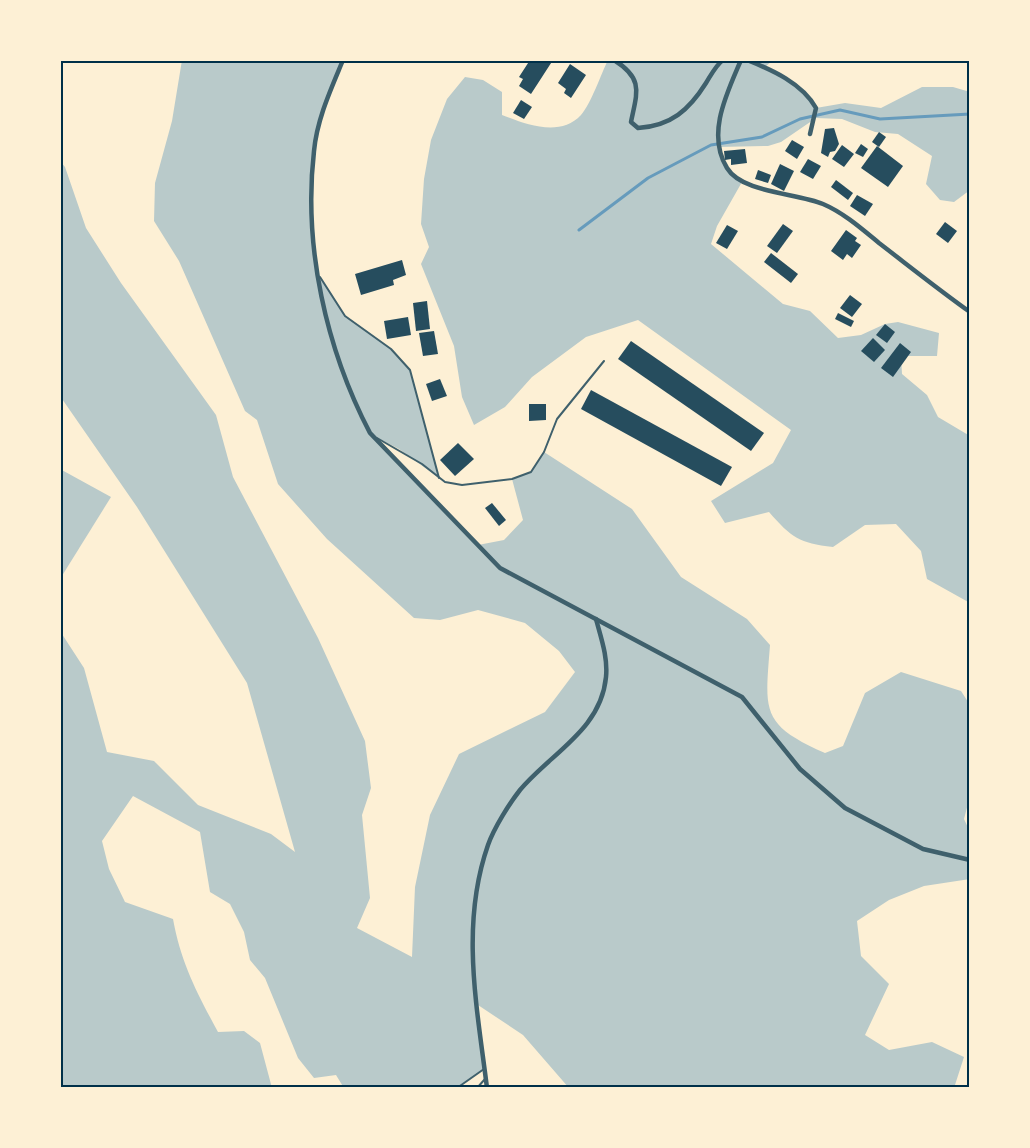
<svg xmlns="http://www.w3.org/2000/svg" width="1030" height="1148" font-family="Montserrat,sans-serif">
<style>
.green{fill:#b9caca}
.lines{fill:none;stroke-linecap:round;stroke-linejoin:round}
.stream{stroke:#669bbc;stroke-width:3}
.building{fill:#264d5e}
.service{stroke:#3f606c;stroke-width:2}
.minor{stroke:#3f606c;stroke-width:4.5}
.neatline{fill:none;stroke:#003049;stroke-width:2}
</style>
<rect width="100%" height="100%" fill="#fdf0d5"/>
<g class="green">
<path d="M 182,60 L 343,60 L 324,107 L 314,150 L 312,205 L 317,272 L 345,316 L 391,349 L 410,370 L 439,478 L 399,449 L 372,435 L 478,545 L 504,540 L 523,520 L 512,479 L 531,472 L 544,452 L 632,509 L 681,577 L 747,619 L 770,645 C 765,711 760,724 825,753 L 843,746 L 865,693 L 901,672 L 961,691 L 970,705 L 970,796 L 964,819 L 970,832 L 970,879 L 924,886 L 889,900 L 857,921 L 861,956 L 889,984 L 865,1035 L 889,1050 L 932,1042 L 964,1057 L 954,1088 L 569,1088 L 523,1035 L 475,1003 L 484,1069 L 457,1088 L 344,1088 L 336,1075 L 314,1078 L 298,1058 L 265,978 L 250,960 L 244,932 L 230,904 L 210,892 L 200,832 L 133,796 L 102,841 L 109,869 L 125,902 L 173,919 C 181,963 197,993 218,1032 L 244,1031 L 260,1043 L 272,1088 L 60,1088 L 60,631 L 84,668 L 107,752 L 154,761 L 198,805 L 271,834 L 295,852 L 247,683 L 137,507 L 60,396 L 60,161 L 65,167 L 86,228 L 121,283 L 216,415 L 233,477 L 318,638 L 365,741 L 371,788 L 362,815 L 370,898 L 357,928 L 412,957 L 415,887 L 430,815 L 459,754 L 545,712 L 575,672 L 559,651 L 525,623 L 478,610 L 440,620 L 414,618 L 327,539 L 278,484 L 257,420 L 245,411 L 179,261 L 154,221 L 155,183 L 172,121 Z"/>
<path d="M 608,60 L 773,60 L 765,67 L 793,83 L 816,108 L 845,103 L 881,108 L 922,87 L 953,87 L 970,92 L 970,190 L 954,202 L 940,200 L 926,184 L 932,156 L 898,134 L 875,132 L 842,119 L 816,118 L 781,142 L 768,146 L 718,147 L 728,170 L 742,182 L 717,226 L 711,244 L 783,304 L 810,311 L 838,338 L 861,335 L 885,324 L 898,322 L 939,333 L 937,356 L 901,356 L 902,374 L 927,395 L 938,417 L 970,436 L 970,603 L 927,579 L 921,551 L 896,524 L 865,525 L 833,547 C 799,543 792,538 769,512 L 725,523 L 711,501 L 773,463 L 791,430 L 638,320 L 586,337 L 532,377 L 505,407 L 474,425 L 462,397 L 454,346 L 421,264 L 429,247 L 421,224 L 424,179 L 431,140 L 447,99 L 465,77 L 483,80 L 502,92 L 502,115 C 525,124 560,138 581,115 C 591,104 601,74 608,60 Z"/>
<polygon points="60,469 111,497 60,579"/>
</g>
<g class="lines">
<polyline class="stream" points="579,230 648,178 711,145 762,137 800,119 840,110 880,119 970,114"/>
</g>
<g class="building">
<polygon points="530,60 553,60 531,94 519,86 523,79 519,77"/>
<polygon points="570,64 586,75 571,98 564,93 566,89 558,83"/>
<polygon points="521,100 532,107 524,119 513,113"/>
<polygon points="834,128 839,144 835,151 830,152 828,157 821,153 825,129"/>
<polygon points="879,132 886,137 879,147 872,142"/>
<polygon points="792,140 804,147 797,159 785,151"/>
<polygon points="861,144 868,149 863,157 855,153"/>
<polygon points="842,145 854,154 844,167 832,159"/>
<polygon points="877,146 903,166 888,187 861,168"/>
<polygon points="745,149 747,163 731,165 731,159 725,160 724,151"/>
<polygon points="808,159 821,166 813,179 800,172"/>
<polygon points="780,164 794,171 784,191 771,184"/>
<polygon points="758,170 771,175 768,183 755,179"/>
<polygon points="836,180 853,193 848,200 831,187"/>
<polygon points="857,195 873,204 865,216 850,206"/>
<polygon points="945,222 957,231 948,243 936,234"/>
<polygon points="783,224 793,231 777,253 767,246"/>
<polygon points="727,225 738,231 727,249 716,243"/>
<polygon points="846,230 857,238 855,241 861,245 852,258 847,254 843,260 831,251"/>
<polygon points="771,253 798,274 791,283 764,262"/>
<polygon points="402,260 406,275 393,280 394,285 361,295 355,274"/>
<polygon points="850,295 862,304 852,317 840,308"/>
<polygon points="427,301 430,329 416,331 413,303"/>
<polygon points="838,313 854,321 851,327 835,319"/>
<polygon points="408,317 411,335 387,339 384,321"/>
<polygon points="885,324 895,332 887,343 876,335"/>
<polygon points="434,331 438,354 423,356 419,333"/>
<polygon points="873,338 885,350 874,362 861,351"/>
<polygon points="631,341 764,433 751,451 618,359"/>
<polygon points="900,343 911,352 893,377 881,368"/>
<polygon points="440,379 447,396 432,401 426,384"/>
<polygon points="591,390 732,467 721,486 581,409"/>
<polygon points="529,404 546,404 546,420 529,421"/>
<polygon points="458,443 474,459 455,476 440,460"/>
<polygon points="492,503 506,520 499,526 485,508"/>
</g>
<g class="lines">
<g class="service">
<polyline points="320,277 345,316 391,349 410,370 439,478"/>
<polyline points="377,438 422,464 445,482 462,485 512,479 531,472 544,452 557,419 604,361"/>
<polyline points="457,1088 484,1069"/>
<polyline points="477,1088 485,1079"/>
</g>
<g class="minor">
<path d="M 343,60 C 331,89 317,119 314,151 C 303,246 326,349 370,433 L 500,568 L 742,697 L 800,769 L 845,808 L 923,849 L 970,860"/>
<path d="M 614,60 C 644,79 637,92 631,122 L 638,128 C 671,126 689,110 706,83 C 711,75 716,65 723,60"/>
<path d="M 741,60 C 727,93 706,134 727,168 C 742,193 797,193 823,204 C 844,213 862,229 879,243 C 909,266 939,290 970,312"/>
<path d="M 747,60 C 772,70 802,83 816,108 L 810,134"/>
<path d="M 487,1088 C 477,1007 460,925 488,845 C 494,828 509,804 520,790 C 551,753 601,730 606,677 C 608,657 601,638 596,619"/>
</g>
</g>
<rect width="1030" height="1148" fill="none" stroke="#fdf0d5" stroke-width="123"/>
<rect x="62" y="62" width="906" height="1024" class="neatline"/>
</svg>
